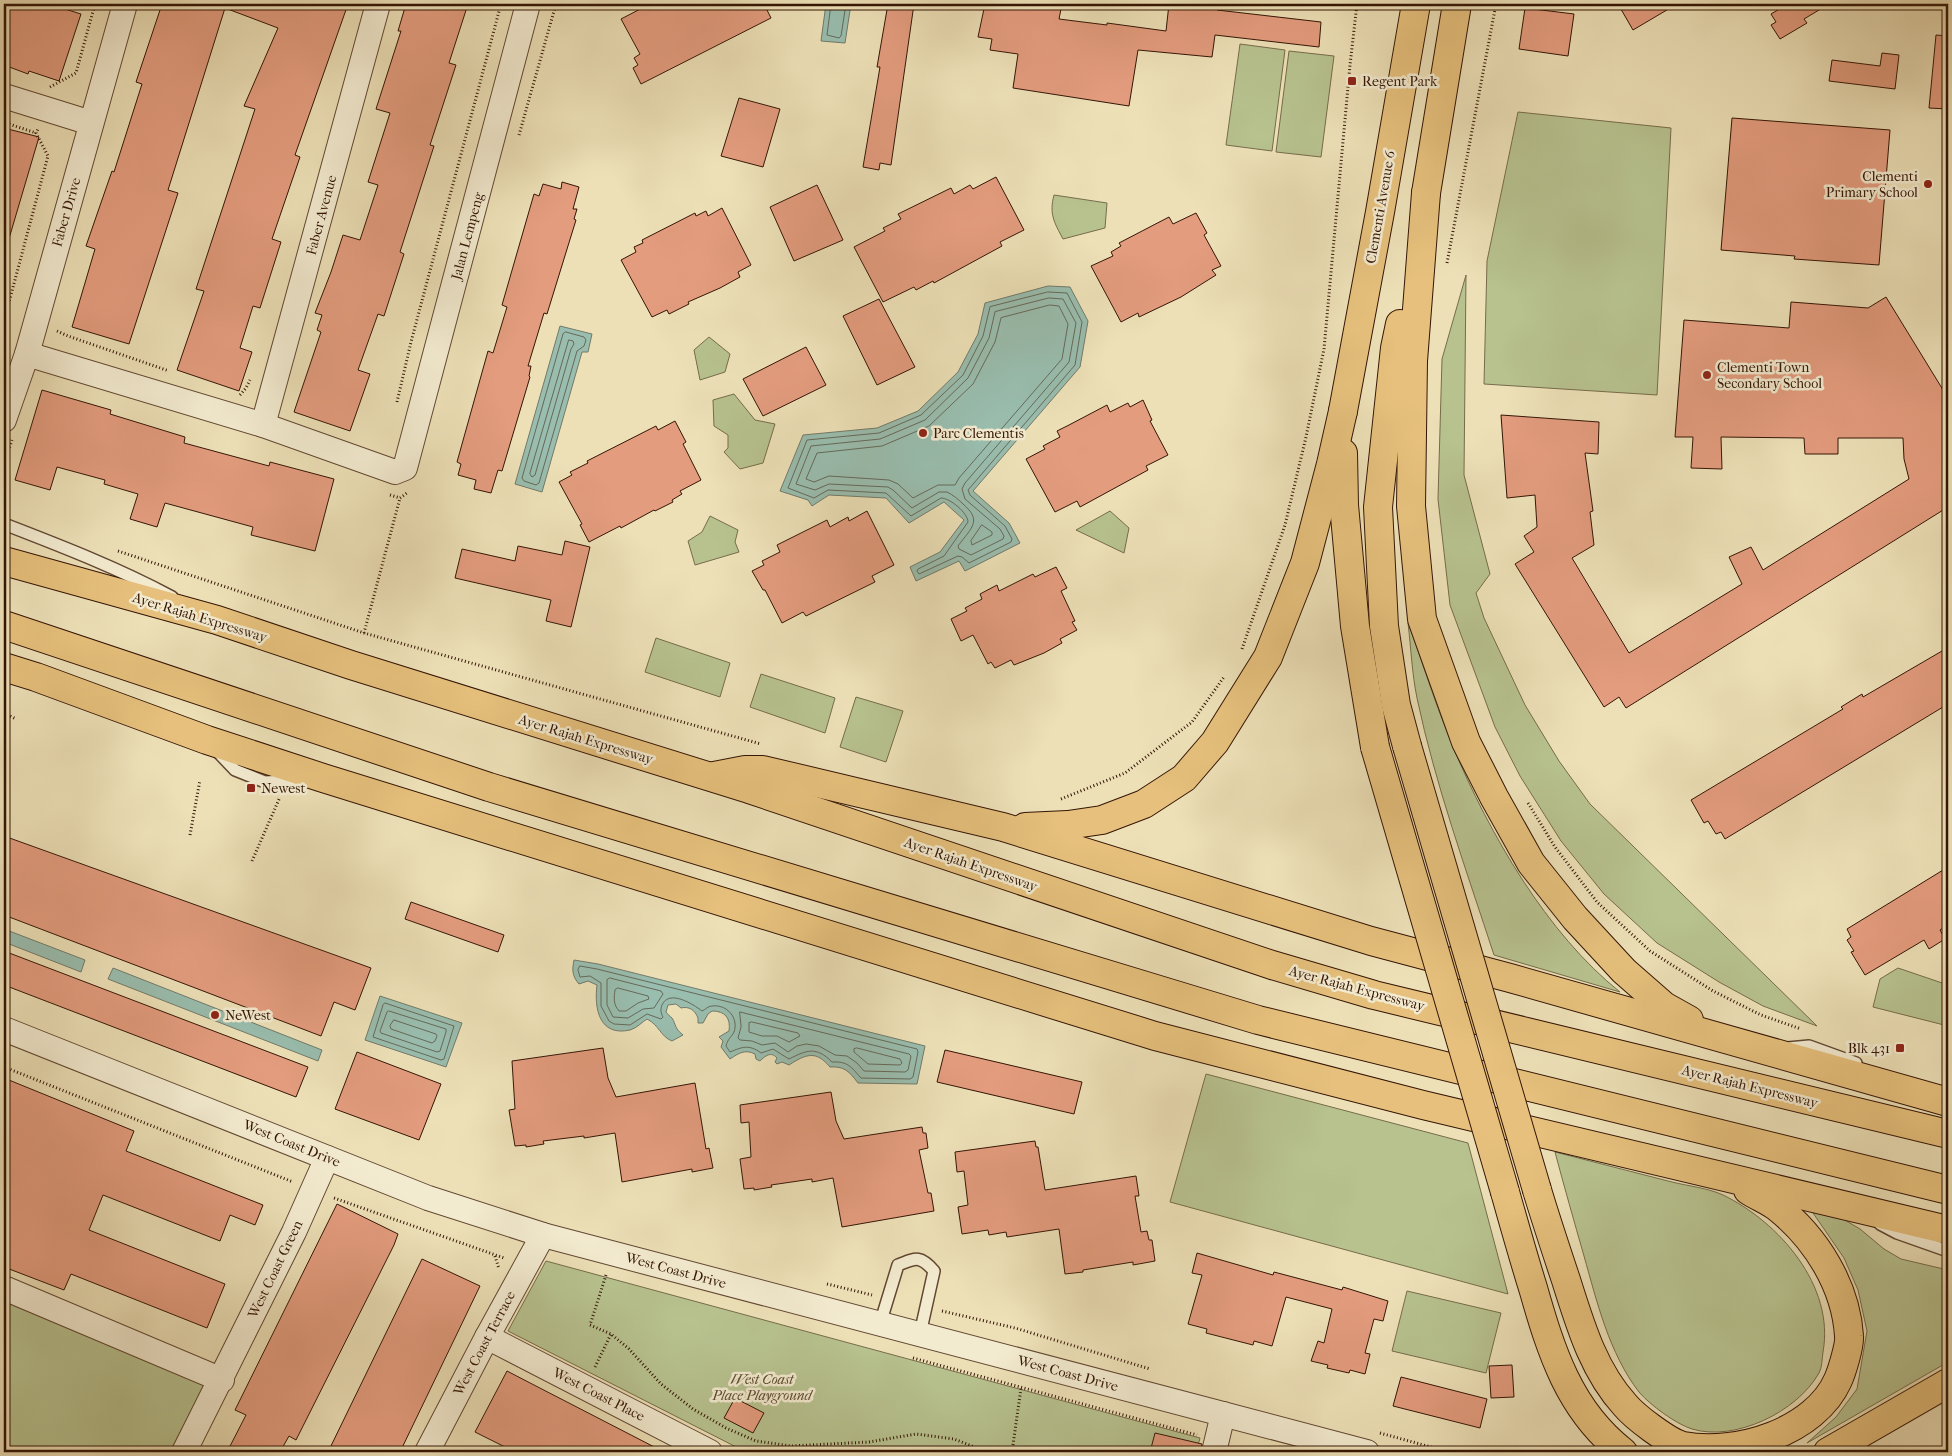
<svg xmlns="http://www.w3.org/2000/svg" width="1952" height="1456" font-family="'IM FELL French Canon',serif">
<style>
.green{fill:#b7c28f;stroke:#766c4a}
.water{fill:#99bdae;stroke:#717a6a}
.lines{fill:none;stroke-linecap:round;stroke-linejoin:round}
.shore{stroke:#66695a;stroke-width:1}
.building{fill:#e39c7e;stroke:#341505}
.lane-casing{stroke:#624832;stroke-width:14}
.street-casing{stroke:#624832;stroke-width:26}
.primary-casing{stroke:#341505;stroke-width:30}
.highway-casing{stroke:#341505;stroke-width:30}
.path{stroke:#341505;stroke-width:3;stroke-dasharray:1 2.5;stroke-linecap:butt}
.lane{stroke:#f3ebd0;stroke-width:11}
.street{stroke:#f3ebd0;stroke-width:24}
.primary{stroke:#e6c07c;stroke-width:28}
.highway{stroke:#e6c07c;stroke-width:28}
.highway-bridge-casing{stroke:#341505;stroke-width:30;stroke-linecap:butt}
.highway-bridge{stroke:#e6c07c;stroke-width:28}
.poi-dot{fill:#8f2418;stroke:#f3ebd0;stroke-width:2}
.labels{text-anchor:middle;stroke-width:5;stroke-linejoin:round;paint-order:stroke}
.poi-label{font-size:14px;fill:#341505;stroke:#f3ebd0;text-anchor:start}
.street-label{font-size:14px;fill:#341505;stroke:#f3ebd0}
.park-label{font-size:14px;font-style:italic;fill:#5b492e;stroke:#f3ebd0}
</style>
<rect width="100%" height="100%" fill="#ede0b7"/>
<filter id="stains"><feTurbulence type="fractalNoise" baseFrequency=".004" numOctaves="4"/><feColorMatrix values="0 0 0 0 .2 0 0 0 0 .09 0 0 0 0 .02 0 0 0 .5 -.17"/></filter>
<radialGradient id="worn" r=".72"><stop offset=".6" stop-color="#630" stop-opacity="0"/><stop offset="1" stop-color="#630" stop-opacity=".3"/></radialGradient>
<g class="green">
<polygon points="1240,44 1285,50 1272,151 1226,145"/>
<polygon points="1289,51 1334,56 1321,157 1276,152"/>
<polygon points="1518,112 1671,128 1657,395 1484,384 1487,261"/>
<path d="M 1054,195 L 1107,203 L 1105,228 L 1063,239 C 1054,222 1049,214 1054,195 Z"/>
<polygon points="1466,275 1464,475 1490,574 1476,593 1484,618 1525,705 1559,761 1590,804 1817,1026 1763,1006 1719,982 1657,943 1604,894 1561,841 1520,776 1495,727 1450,605 1438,499 1442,359"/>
<polygon points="709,337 730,354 725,372 700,380 694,350"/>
<polygon points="734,394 755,420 775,424 763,463 740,469 724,452 728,448 728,435 714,426 713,400"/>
<polygon points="1110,511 1129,528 1124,553 1076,530"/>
<polygon points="710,516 738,530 735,542 739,552 695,565 688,541 702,532"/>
<path d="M 1408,623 C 1423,664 1436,706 1453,747 C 1489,833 1547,934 1620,992 L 1494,955 C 1467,872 1435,784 1417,698 C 1412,674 1411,648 1408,623 Z"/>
<polygon points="656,638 730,663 720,697 645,672"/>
<polygon points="761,674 835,698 825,733 750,707"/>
<polygon points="856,697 903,711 886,762 840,747"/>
<polygon points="1898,968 1948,985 1948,1026 1873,1007 1880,979"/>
<polygon points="1206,1074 1468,1143 1508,1294 1170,1202"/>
<path d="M 1555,1152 C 1594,1162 1633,1172 1672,1182 C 1688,1186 1708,1188 1723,1195 C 1779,1222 1835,1286 1823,1352 C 1822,1359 1822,1368 1819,1373 C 1797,1412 1735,1442 1692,1429 C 1676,1424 1650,1405 1639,1392 C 1609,1353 1597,1302 1584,1256 C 1574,1221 1564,1186 1555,1152 Z"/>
<polygon points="1811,1210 1843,1219 1860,1229 1884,1249 1901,1259 1948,1270 1948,1362 1807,1443 1836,1417 1857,1389 1867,1331 1858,1290 1844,1258"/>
<polygon points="546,1261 1200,1438 1196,1452 746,1452 508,1331"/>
<polygon points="1407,1291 1501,1313 1486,1373 1392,1351"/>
<polygon points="4,1297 207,1380 170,1452 4,1452"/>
</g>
<g class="water">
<polygon points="826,4 851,4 845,43 821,41"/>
<polygon points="1048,286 1070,287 1088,321 1080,367 973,491 1009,523 1020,543 965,571 959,561 916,581 910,567 940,552 964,520 944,502 909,523 886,498 829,495 812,506 808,500 780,491 803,435 877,428 918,411 958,372 978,334 985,303"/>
<polygon points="560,326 592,334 588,352 582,352 542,492 515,484"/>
<polygon points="4,929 85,960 81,972 4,942"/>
<path d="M 574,960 L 598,964 L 925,1046 L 917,1084 L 858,1083 C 849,1071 844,1066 830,1067 C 816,1050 806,1054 789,1065 L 782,1062 L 777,1064 L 775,1062 L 777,1058 C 771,1051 765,1056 760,1061 L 756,1059 L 755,1054 C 745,1049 739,1053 730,1059 L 721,1047 L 723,1041 L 719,1037 L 729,1031 C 731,1018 725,1011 712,1011 L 708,1014 L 703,1023 L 698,1023 L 698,1018 C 695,1010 689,1006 681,1008 L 676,1004 L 668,1005 L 666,1012 C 667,1014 670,1016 672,1018 C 676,1024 674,1028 683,1035 L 672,1041 C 661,1037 659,1025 647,1019 C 642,1022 637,1028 630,1030 C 599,1037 594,1008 597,985 L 588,981 L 579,984 C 572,976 572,970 574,960 Z"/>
<polygon points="113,968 322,1050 318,1061 108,979"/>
<polygon points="380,996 462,1023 446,1067 365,1040"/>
</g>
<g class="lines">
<g class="shore">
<polyline points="831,4 827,35 839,38 841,36 846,4"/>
<path d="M 1048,292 L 1067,293 L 1082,322 L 1075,365 L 968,490 L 970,495 L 1005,526 L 1012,539 L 1011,542 L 969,563 L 962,557 L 958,556 L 919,574 L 917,571 L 918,569 L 944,556 L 968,522 C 968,513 950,498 941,498 L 911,516 L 886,493 L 828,490 L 814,498 L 788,488 L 807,440 L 879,433 L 921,415 L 963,375 L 983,336 L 990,307 Z"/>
<path d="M 1049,298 L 1063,299 L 1076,323 L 1069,362 L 965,483 L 962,489 L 965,499 L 1000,529 L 1004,536 L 1003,539 L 971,555 L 959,549 L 958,546 C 971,528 983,521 963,504 C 958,499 953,495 947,492 L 939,492 L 912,508 L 893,490 L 888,487 L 829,484 L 815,490 L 796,484 L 811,446 L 880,439 L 925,420 L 968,378 L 989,338 L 995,312 Z"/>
<polygon points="1050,305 1059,306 1068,324 1062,359 959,478 955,485 938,485 913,498 898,484 889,480 829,476 814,482 806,479 817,453 882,446 929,426 973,384 995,342 1001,318"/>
<polygon points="566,332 584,337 586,340 584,346 577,351 539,483 536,485 524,481 522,478 563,334"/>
<polygon points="569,340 573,341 574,344 571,349 535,475 532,477 530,474"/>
<polygon points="982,525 992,532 992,535 972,545 971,541"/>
<path d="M 580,966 L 597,969 L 917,1049 L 918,1052 L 913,1077 L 910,1079 L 861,1078 C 851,1067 848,1061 832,1062 C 816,1046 807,1050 789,1059 L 773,1049 L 761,1053 C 749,1044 742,1047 730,1052 L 726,1046 C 728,1038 731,1038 734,1032 C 739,1018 727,1004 712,1006 C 708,1006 705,1010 702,1011 C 693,1004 669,989 662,1005 C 660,1010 661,1013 663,1017 L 661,1019 L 647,1014 L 630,1025 L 614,1024 L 609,1021 L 601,1006 L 601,983 L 590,976 L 580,977 L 578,970 Z"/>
<polygon points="610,978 661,991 663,994 654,1008 643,1009 628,1018 613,1017 607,1005 607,980"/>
<path d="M 618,988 L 648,996 L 649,999 L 638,1003 L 626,1011 L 619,1011 C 613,1004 614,998 615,990 Z"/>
<polygon points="385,1003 454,1026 444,1059 441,1060 373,1037 383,1005"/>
<polygon points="389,1011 446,1029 446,1032 440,1051 437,1052 381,1033 380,1031 387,1012"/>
<polygon points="740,1012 909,1054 911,1056 908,1070 905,1072 864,1071 857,1063 847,1056 835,1055 819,1046 806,1044 797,1046 788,1052 775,1043 762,1045 752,1041 740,1040 738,1038 741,1027"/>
<polygon points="394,1020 436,1034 437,1036 435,1041 432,1043 391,1029 390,1026"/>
<polygon points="752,1022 798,1033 800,1036 789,1042 777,1036 762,1036 749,1032 749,1023"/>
<polygon points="857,1048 900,1059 902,1063 900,1065 868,1064 854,1052 854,1049"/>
</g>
</g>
<g class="building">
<polygon points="4,4 49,4 81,14 59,81 29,71 28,74 4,65"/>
<polygon points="162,4 348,4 295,155 300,157 272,239 281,242 260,308 253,306 240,348 252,352 239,391 177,370 204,291 196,289 255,109 244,106 278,28 225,8 168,190 178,193 129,344 72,327 95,249 86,246 112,171 114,172 142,84 136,82"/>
<polygon points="406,4 468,4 449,63 456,65 430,145 434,146 400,252 404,254 384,316 378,314 358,370 370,374 350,431 294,412 321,332 317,330 322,315 315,313 331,272 343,235 360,240 378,185 368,182 390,113 376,109 401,31 398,31"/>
<polygon points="650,4 764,4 771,18 641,84 633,68 638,65 634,58 640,54 621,19"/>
<polygon points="888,4 914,4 891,165 880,163 879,170 863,167 880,67 877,67"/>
<polygon points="985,4 1062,4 1059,19 1107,25 1107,23 1166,31 1169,4 1218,7 1217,10 1321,22 1319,47 1215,35 1212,57 1138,50 1129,106 1013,88 1018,54 990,50 992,39 978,37"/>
<polygon points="1618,4 1677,4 1633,30"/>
<polygon points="1788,4 1829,4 1804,19 1807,23 1780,39 1771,25 1776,22 1771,14"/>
<polygon points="1525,8 1574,14 1568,56 1519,49"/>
<polygon points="1936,35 1948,36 1948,109 1929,108"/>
<polygon points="1882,53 1899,55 1895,89 1829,81 1832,60 1880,66"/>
<polygon points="739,98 780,109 763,167 721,156"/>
<polygon points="1732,118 1890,130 1879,265 1794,259 1795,256 1721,250"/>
<polygon points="4,128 39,137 8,242 4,241"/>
<polygon points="996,177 1024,230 1000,242 1002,246 934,283 933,281 916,290 914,287 883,302 854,247 885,231 883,228 901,219 898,214 951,188 954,194 970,185 973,189"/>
<polygon points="562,182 579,187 573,209 577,209 574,219 576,220 547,314 544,313 528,366 531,366 529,376 530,377 502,471 498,470 491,493 474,489 476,480 458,475 461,464 457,462 488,351 493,353 507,307 502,305 534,194 539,196 543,184 561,189"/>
<polygon points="817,185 843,240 794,261 770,207"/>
<polygon points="722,208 751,265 738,272 740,277 720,288 688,302 689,304 669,314 667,310 652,317 621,260 636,252 634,247 643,243 642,240 695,213 696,216 706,211 708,216"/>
<polygon points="1196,213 1207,233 1204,235 1221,266 1212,270 1216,275 1181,297 1139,317 1138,313 1121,322 1091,266 1113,256 1111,252 1121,246 1119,243 1169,217 1173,224"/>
<polygon points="1886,297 1948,398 1948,507 1626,708 1619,697 1604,707 1515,564 1534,552 1524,536 1537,527 1535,495 1507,498 1501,415 1599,422 1598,454 1585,453 1593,511 1590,512 1594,545 1572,558 1629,653 1742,584 1729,557 1751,547 1763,570 1909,479 1904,459 1903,438 1838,438 1838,454 1805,454 1804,438 1721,437 1722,469 1691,468 1693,437 1675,437 1684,320 1789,328 1791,302 1868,308"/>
<polygon points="879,299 915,367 877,385 843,316"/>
<polygon points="806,347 826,385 763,416 743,379"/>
<polygon points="42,390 111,410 110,414 185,437 184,443 269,466 270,462 334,479 315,551 251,535 253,527 165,503 157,527 130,519 138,494 104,484 105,480 57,467 50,490 15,480"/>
<polygon points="1143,400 1152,420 1150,421 1168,455 1146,466 1148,470 1080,507 1077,501 1055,512 1026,459 1045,449 1043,446 1060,437 1057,431 1069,425 1107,405 1110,412 1128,403 1130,407"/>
<polygon points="675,421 686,442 683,444 701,480 680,491 682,494 672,500 673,502 655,511 654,510 621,528 620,526 589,542 580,525 582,524 559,482 572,475 570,472 588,463 587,461 656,426 658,430"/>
<polygon points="867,511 894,565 872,576 875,582 806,616 803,612 782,623 765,590 763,590 752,571 764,565 762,561 780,552 777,545 827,520 830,527 848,517 849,521"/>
<polygon points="565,541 590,547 571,627 546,621 551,600 455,578 462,549 515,561 518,546 562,555"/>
<polygon points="1056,567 1067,588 1061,591 1075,621 1072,622 1077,630 1060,639 1062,643 1044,653 1014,665 1011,660 995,668 991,662 988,664 973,635 961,641 951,619 967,611 965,608 982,599 980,594 997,585 999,591 1033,574 1035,577"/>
<polygon points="1942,651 1948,662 1948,704 1725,839 1721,832 1716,834 1708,821 1704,823 1691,800 1843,709 1841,707 1862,694 1863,697"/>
<polygon points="4,836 371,968 355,1010 334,1002 321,1036 4,915"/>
<polygon points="1948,867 1948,925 1940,930 1945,939 1929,949 1924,940 1865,975 1851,952 1854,951 1847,940 1851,937 1847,929"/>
<polygon points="411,902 504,935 498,952 405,919"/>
<polygon points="4,951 308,1067 296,1097 4,985"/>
<polygon points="603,1048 608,1078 616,1097 695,1083 706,1149 709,1148 713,1168 692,1172 692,1169 622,1182 615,1133 584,1138 584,1136 543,1141 544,1144 526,1147 526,1145 515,1146 509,1110 515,1109 512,1061"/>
<polygon points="945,1050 1082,1082 1074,1114 937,1082"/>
<polygon points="357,1052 441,1084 419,1140 335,1109"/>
<polygon points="4,1078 134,1131 126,1151 263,1205 255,1225 230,1215 220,1241 103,1195 89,1230 225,1284 207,1328 71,1274 64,1290 4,1267"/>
<polygon points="831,1092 836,1121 844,1139 922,1127 923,1133 926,1133 928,1148 919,1150 928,1193 931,1193 934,1211 842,1227 833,1178 812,1182 812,1179 771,1185 772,1187 754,1190 754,1188 744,1189 740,1159 751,1157 749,1122 741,1123 740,1105"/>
<polygon points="1035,1141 1036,1147 1038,1147 1045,1190 1136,1176 1139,1196 1135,1196 1141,1232 1147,1231 1149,1240 1152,1240 1155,1261 1133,1265 1133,1262 1083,1270 1083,1272 1065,1274 1059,1229 1007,1237 1006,1232 989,1235 988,1230 962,1234 958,1207 968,1205 964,1171 957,1172 955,1152"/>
<polygon points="337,1204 398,1234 394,1245 296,1440 289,1436 280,1452 227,1452 246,1415 235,1410"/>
<polygon points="1197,1253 1273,1275 1274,1272 1342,1290 1343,1287 1388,1301 1383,1321 1374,1319 1365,1353 1370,1354 1365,1374 1350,1370 1349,1373 1327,1368 1328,1365 1311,1361 1318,1341 1324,1343 1332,1309 1286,1297 1272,1346 1254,1341 1253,1345 1206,1333 1207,1329 1188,1324 1202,1275 1192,1273"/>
<polygon points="422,1259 480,1286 400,1452 328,1452"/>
<polygon points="1512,1365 1514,1397 1491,1398 1489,1366"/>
<polygon points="507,1371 534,1385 664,1452 515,1452 475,1432"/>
<polygon points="1401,1377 1487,1399 1480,1428 1393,1406"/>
<polygon points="735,1398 764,1413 753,1433 724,1418"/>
<polygon points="1155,1433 1202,1444 1201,1452 1150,1452"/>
</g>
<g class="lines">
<defs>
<g id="lane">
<path d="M 4,524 C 61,546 118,568 172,597"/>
<polyline points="217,751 235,770 265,782 303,780"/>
<polyline points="1788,1048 1809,1046 1856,1063"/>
<polyline points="1880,1224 1897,1233 1948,1251"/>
<path d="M 880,1324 L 898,1265 C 916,1258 920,1255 934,1271 L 920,1334"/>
</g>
<g id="street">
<polyline points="4,96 91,123"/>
<polyline points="27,354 263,425 395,472 405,468 528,4"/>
<polyline points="4,420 27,354 125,4"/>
<polyline points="263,425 378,4"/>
<polyline points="4,1029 428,1198 543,1235 1367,1452"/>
<polyline points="4,1288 222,1380"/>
<polyline points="487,1337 710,1452"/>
<polyline points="184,1452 294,1232 327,1158"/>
<polyline points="427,1452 487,1337 543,1235"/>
<polyline points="1214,1452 1223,1414"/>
</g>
<g id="primary">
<polyline points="1426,193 1457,4"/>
<polyline points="1343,411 1380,212 1416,4"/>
</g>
<g id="highway">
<polyline points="1426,193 1413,361 1411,506 1422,619 1466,742 1494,797 1531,863 1575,918 1624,971 1664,1006 1689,1020"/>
<polyline points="1400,324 1395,348 1378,507 1384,626 1396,705 1407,746"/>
<polyline points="1343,453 1344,505 1355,626 1375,747"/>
<polyline points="4,561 217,620 351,665 749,789 1272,965 1374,995 1948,1134"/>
<polyline points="4,625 489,787 1258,1020 1948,1190"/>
<polyline points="4,667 36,677 207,740 323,778 1155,1036 1423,1105 1948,1230"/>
<polyline points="714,776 745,770 763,770 1003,827 1371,941 1510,978 1948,1102"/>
<polyline points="1025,827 1068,825 1102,820 1144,804 1184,778 1215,742 1268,657 1305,563 1331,464 1343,411"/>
<path d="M 1537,1190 C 1546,1220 1556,1250 1566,1280 C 1580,1324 1593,1370 1625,1405 C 1635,1417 1668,1442 1683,1446 C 1737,1456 1815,1432 1838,1380 C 1842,1371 1850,1345 1849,1336 C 1846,1286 1816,1238 1777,1207 C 1769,1201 1757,1196 1748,1190"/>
<path d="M 1505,1192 C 1514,1224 1523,1256 1533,1288 C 1551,1351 1569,1410 1623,1452"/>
<polyline points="1828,1452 1948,1383"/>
</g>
</defs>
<use href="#lane" class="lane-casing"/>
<use href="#street" class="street-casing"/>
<use href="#primary" class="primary-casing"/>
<use href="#highway" class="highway-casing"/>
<g class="path">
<polyline points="50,87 76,73 95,4"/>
<polyline points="6,123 36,133"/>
<polyline points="519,135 556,4"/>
<polyline points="1447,263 1496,4"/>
<polyline points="4,321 48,156 36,133 38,129"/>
<polyline points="57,331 68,336 169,371"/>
<polyline points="240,395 246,388 250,380"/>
<polyline points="397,402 411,342 501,4"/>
<polyline points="4,464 12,440"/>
<polyline points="390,495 400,498 407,493"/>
<polyline points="118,551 364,633 761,744"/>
<polyline points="364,633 400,498"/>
<polyline points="1242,649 1285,525 1306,437 1324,349 1350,65 1357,4"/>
<polyline points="4,713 16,719"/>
<polyline points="1061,799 1125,773 1192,722 1224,677"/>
<polyline points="1528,803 1555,847 1597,902 1650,951 1713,991 1761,1015 1801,1029"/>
<polyline points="190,835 200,780"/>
<polyline points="252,861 280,797"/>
<polyline points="4,1067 293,1182"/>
<polyline points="334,1198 504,1258"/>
<polyline points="495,1256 499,1269"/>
<polyline points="606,1275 590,1325 611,1334 629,1349 661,1384 693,1409 726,1428 756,1441 791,1446 869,1442 916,1434 954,1439 987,1452"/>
<polyline points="827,1284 872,1295"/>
<polyline points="942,1311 1015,1328 1150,1369"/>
<polyline points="913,1358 1197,1435"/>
<polyline points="595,1367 611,1334"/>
<polyline points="1380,1433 1449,1452"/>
<polyline points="1012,1452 1021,1388"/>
</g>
<use href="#lane" class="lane"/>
<use href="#street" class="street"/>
<use href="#primary" class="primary"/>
<use href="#highway" class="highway"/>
<defs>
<g id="highway-bridge">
<polyline points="1407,746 1537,1190"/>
<polyline points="1375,747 1505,1192"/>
</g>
</defs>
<use href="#highway-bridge" class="highway-bridge-casing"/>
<use href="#highway-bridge" class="highway-bridge"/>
</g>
<g class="poi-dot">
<rect x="1347" y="76" width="10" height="10" rx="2.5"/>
<circle cx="1928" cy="184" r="5"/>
<circle cx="1707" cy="375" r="5"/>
<circle cx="923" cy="433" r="5"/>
<rect x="246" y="783" width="10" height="10" rx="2.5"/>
<circle cx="215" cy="1015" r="5"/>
<rect x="1895" y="1043" width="10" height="10" rx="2.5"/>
</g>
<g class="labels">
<g class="poi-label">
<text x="1362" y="86">Regent Park</text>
<text x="1918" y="181" text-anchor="end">Clementi<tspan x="1918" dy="16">Primary School</tspan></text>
<text x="1717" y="372">Clementi Town<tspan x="1717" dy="16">Secondary School</tspan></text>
<text x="933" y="438">Parc Clementis</text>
<text x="261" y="793">Newest</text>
<text x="225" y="1020">NeWest</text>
<text x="1890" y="1053" text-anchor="end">Blk 431</text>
</g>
<g class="street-label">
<text transform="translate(1380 207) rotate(-80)" y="5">Clementi Avenue 6</text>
<text transform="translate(66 212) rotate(-74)" y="5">Faber Drive</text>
<text transform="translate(321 215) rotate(-75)" y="5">Faber Avenue</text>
<text transform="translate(467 236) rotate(-75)" y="5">Jalan Lempeng</text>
<text transform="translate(200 617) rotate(17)" y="5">Ayer Rajah Expressway</text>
<text transform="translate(586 739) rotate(17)" y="5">Ayer Rajah Expressway</text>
<text transform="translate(971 864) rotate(19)" y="5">Ayer Rajah Expressway</text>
<text transform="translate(1357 988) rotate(15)" y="5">Ayer Rajah Expressway</text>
<text transform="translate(1750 1086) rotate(14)" y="5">Ayer Rajah Expressway</text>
<text transform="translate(292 1143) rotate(22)" y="5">West Coast Drive</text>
<text transform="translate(275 1269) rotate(-64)" y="5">West Coast Green</text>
<text transform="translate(676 1270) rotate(15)" y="5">West Coast Drive</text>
<text transform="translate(484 1343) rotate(-62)" y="5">West Coast Terrace</text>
<text transform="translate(1068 1373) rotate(15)" y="5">West Coast Drive</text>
<text transform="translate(599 1394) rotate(27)" y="5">West Coast Place</text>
</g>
<g class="park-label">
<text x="762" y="1384">West Coast<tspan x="762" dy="16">Place Playground</tspan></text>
</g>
</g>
<rect width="1952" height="1456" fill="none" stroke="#ede0b7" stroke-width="20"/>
<rect x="5" y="5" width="1942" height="1446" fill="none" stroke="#341505" stroke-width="2.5"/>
<rect x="10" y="10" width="1932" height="1436" fill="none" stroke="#341505"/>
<rect width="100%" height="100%" filter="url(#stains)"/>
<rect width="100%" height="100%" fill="url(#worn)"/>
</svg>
